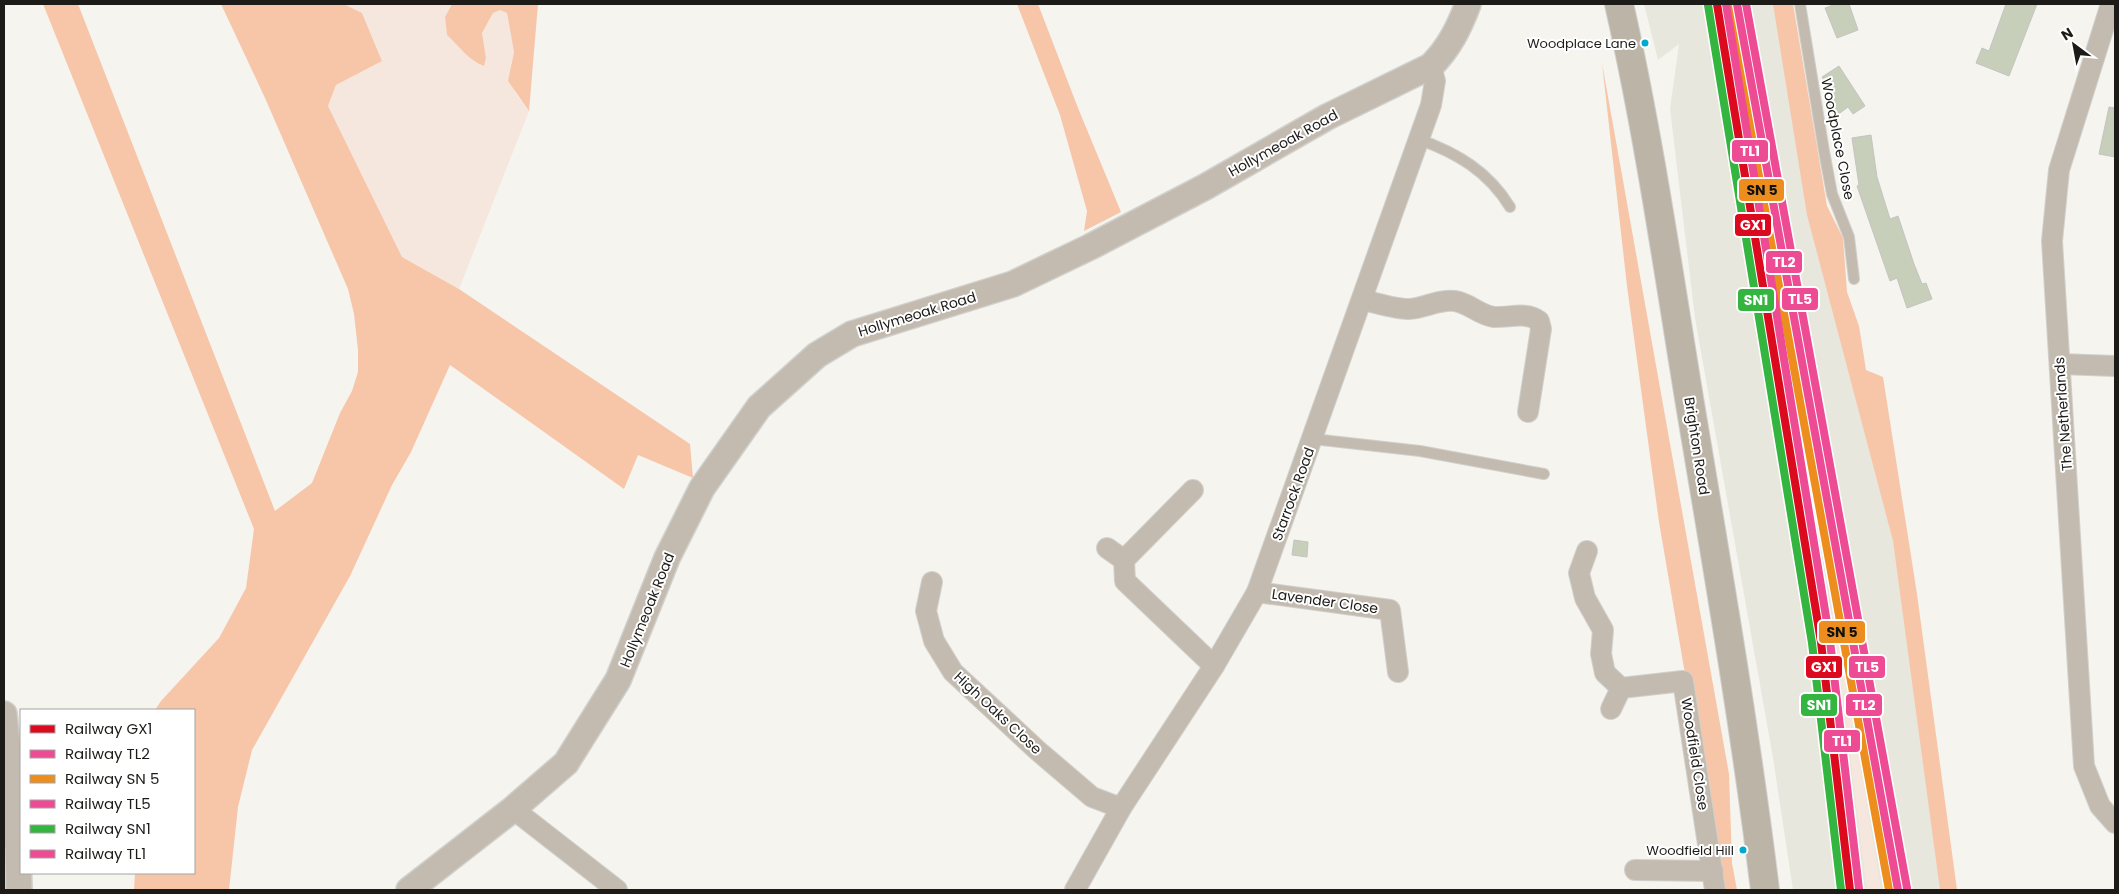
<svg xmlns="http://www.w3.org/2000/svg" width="2119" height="894" font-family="Poppins,sans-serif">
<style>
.built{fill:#e8e7dd}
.green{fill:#f6e7de}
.forest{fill:#f7c6a9}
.building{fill:#c7cfbb;stroke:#c4c4c1}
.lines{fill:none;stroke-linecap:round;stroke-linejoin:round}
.service-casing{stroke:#d1d0cd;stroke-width:12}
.minor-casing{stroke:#d1d0cd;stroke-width:22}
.tertiary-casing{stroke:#d1d0cd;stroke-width:28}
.trunk-casing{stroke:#d1d0cd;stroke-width:30}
.service{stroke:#c3bbaf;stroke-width:10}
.minor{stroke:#c3bbaf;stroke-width:20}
.tertiary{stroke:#c3bbaf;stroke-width:25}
.trunk{stroke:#bcb5a7;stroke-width:28}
.rail-1-casing{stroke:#fff;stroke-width:11}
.rail-2-casing{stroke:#fff;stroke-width:11}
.rail-3-casing{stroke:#fff;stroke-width:11}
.rail-4-casing{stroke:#fff;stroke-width:11}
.rail-5-casing{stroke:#fff;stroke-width:11}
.rail-6-casing{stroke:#fff;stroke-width:11}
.rail-1{stroke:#dc0a1e;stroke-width:8}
.rail-2{stroke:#ee4b95;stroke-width:8}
.rail-3{stroke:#ec8d1d;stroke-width:8}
.rail-4{stroke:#ee4b95;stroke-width:8}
.rail-5{stroke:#33b540;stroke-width:8}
.rail-6{stroke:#ee4b95;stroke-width:8}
.bus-dot{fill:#00a9ce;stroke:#fff;stroke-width:2}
.labels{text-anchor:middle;stroke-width:4;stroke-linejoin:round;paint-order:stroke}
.bus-label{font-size:13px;fill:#1c1b18;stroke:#fff;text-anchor:end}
.street-label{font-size:14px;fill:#1c1b18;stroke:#fff}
.line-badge{stroke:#fff;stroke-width:2}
.badge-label{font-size:14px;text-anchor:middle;font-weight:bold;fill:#fff}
.pale-badge-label{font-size:14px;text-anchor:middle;font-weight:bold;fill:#111}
</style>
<rect width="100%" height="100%" fill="#f5f4ef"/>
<polygon class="built" points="1644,4 1777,4 1893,541 1952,890 1793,890 1773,758 1695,318 1670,109 1679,44 1658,60"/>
<g class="green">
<path d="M 344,4 L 452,4 L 445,17 L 447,35 C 459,45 469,61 483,66 L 486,58 L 482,33 L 493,13 L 500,9 L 507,13 L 514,52 L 511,64 L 514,91 L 529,111 L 459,289 L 402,257 L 328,106 L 336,85 L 382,61 L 362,13 Z"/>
<polygon points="1826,561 1881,890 1867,890"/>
</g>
<g class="forest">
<polygon points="43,4 78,4 275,511 312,483 340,413 352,391 358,372 358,350 354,314 348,289 265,98 221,4 344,4 362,13 382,61 336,85 328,106 402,257 459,289 690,444 693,478 638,455 624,489 450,365 411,452 392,485 350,576 252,750 238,807 229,890 134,890 135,873 194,873 194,710 155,710 161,701 219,638 246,588 254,529"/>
<path d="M 452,4 L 538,4 L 529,111 L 508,81 L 514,52 L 507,13 L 500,10 L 493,13 L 482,33 L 486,58 L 484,66 C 469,61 459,46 447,35 L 445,17 Z"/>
<polygon points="1017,4 1038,4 1078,108 1121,212 1084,231 1087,211 1060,115"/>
<polygon points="1773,4 1793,4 1827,206 1843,238 1847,292 1859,326 1866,370 1883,377 1917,594 1957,890 1940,890 1893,541 1807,215"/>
<polygon points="1602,63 1729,774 1732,863 1737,890 1722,890 1659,522 1627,286"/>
</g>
<g class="building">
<polygon points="1836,4 1849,4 1858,30 1837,38 1825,8"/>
<polygon points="2006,4 2037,4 2009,76 1976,63 1982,48 1989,51"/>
<polygon points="1839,66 1865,106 1853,114 1848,107 1836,116 1827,104 1836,98 1822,77"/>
<polygon points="2109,107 2115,108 2115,157 2099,154"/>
<polygon points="1871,135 1877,177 1890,219 1898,216 1914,264 1922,284 1926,283 1932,299 1907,308 1897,278 1890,281 1857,186 1859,185 1852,138"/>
<polygon points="1294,540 1308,542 1307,557 1292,555"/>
</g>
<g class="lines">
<defs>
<g id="service">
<polyline points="1800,4 1824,151 1832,194 1849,237 1854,279"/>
<path d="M 1418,139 C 1457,153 1488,171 1510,207"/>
<polyline points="1313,439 1420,451 1544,474"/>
</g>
<g id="minor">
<polyline points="2111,4 2059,170 2052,241 2084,766 2100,806 2115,823"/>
<path d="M 1363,300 C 1377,303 1395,309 1409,309 C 1425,308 1439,299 1455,301 C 1469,303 1479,315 1494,317 C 1509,318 1526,311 1539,321 L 1541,329 L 1528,412"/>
<polyline points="2060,364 2115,366"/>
<polyline points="1193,490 1124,560 1125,581 1214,666"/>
<polyline points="1107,548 1124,560"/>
<polyline points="1587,551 1579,573 1585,598 1603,630 1601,654 1605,673 1621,688 1683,681 1715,890"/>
<polyline points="932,582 926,611 934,641 953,672 1037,750 1092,797 1121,808"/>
<polyline points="1257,592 1390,610 1398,672"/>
<polyline points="1611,709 1621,688"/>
<polyline points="513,809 617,890"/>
<polyline points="1635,870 1713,871"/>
<polyline points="1075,890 1121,808 1214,666 1257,592 1431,105 1435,81 1431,66"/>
</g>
<g id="tertiary">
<polyline points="4,714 18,849 19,890"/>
<path d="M 409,890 L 513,809 L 566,763 L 618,680 L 667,558 L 702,488 L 759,407 L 817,355 L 852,334 L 1013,284 L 1090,247 L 1205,187 L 1327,117 L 1431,66 C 1449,48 1459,28 1468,4"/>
</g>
<path id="trunk" d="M 1619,4 C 1649,136 1668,270 1690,404 C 1717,566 1745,727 1765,890"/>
</defs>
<use href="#service" class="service-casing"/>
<use href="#minor" class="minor-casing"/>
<use href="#tertiary" class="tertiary-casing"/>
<use href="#trunk" class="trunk-casing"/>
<use href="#service" class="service"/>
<use href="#minor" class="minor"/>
<use href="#tertiary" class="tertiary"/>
<use href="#trunk" class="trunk"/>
<defs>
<polyline id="rail-1" points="1717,4 1821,642 1850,890"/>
<polyline id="rail-2" points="1737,4 1898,890"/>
<polyline id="rail-3" points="1728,6 1889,890"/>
<polyline id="rail-4" points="1746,4 1907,888"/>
<polyline id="rail-5" points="1708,5 1812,643 1841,890"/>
<polyline id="rail-6" points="1726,4 1830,641 1859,889"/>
</defs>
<use href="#rail-1" class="rail-1-casing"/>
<use href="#rail-2" class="rail-2-casing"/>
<use href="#rail-3" class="rail-3-casing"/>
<use href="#rail-4" class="rail-4-casing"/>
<use href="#rail-5" class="rail-5-casing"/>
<use href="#rail-6" class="rail-6-casing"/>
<use href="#rail-1" class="rail-1"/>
<use href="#rail-2" class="rail-2"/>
<use href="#rail-3" class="rail-3"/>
<use href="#rail-4" class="rail-4"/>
<use href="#rail-5" class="rail-5"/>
<use href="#rail-6" class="rail-6"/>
</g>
<g class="bus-dot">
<circle cx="1645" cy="43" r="4.5"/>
<circle cx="1743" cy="850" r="4.5"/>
</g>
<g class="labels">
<g class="bus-label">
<text x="1636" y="48">Woodplace Lane</text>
<text x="1734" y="855">Woodfield Hill</text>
</g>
<g class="street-label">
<text transform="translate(1838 139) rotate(79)" y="5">Woodplace Close</text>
<text transform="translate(1283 143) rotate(-29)" y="5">Hollymeoak Road</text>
<text transform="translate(917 314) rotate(-17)" y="5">Hollymeoak Road</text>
<text transform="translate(2063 414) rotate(-94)" y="5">The Netherlands</text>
<text transform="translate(1697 446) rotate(81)" y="5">Brighton Road</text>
<text transform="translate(1293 494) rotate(-70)" y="5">Starrock Road</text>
<text transform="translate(1325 601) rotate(8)" y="5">Lavender Close</text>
<text transform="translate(647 610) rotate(-68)" y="5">Hollymeoak Road</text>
<text transform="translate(998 713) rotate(43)" y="5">High Oaks Close</text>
<text transform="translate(1695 754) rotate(81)" y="5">Woodfield Close</text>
</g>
</g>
<g class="line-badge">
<rect x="1731" y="139" width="38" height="24" rx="5" fill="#ee4b95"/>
<rect x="1738" y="178" width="47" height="24" rx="5" fill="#ec8d1d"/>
<rect x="1734" y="213" width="38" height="24" rx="5" fill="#dc0a1e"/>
<rect x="1765" y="250" width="38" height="24" rx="5" fill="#ee4b95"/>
<rect x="1781" y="287" width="38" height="24" rx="5" fill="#ee4b95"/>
<rect x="1737" y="288" width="38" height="24" rx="5" fill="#33b540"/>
<rect x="1818" y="620" width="48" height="24" rx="5" fill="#ec8d1d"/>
<rect x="1848" y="655" width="38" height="24" rx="5" fill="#ee4b95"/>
<rect x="1805" y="655" width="38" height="24" rx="5" fill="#dc0a1e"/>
<rect x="1800" y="693" width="38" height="24" rx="5" fill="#33b540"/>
<rect x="1845" y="693" width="38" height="24" rx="5" fill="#ee4b95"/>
<rect x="1823" y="729" width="38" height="24" rx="5" fill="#ee4b95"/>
</g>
<g class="badge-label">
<text x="1750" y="156">TL1</text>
<text x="1753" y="230">GX1</text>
<text x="1784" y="267">TL2</text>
<text x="1800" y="304">TL5</text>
<text x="1756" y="305">SN1</text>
<text x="1867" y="672">TL5</text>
<text x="1824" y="672">GX1</text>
<text x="1819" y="710">SN1</text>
<text x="1864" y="710">TL2</text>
<text x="1842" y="746">TL1</text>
</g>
<g class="pale-badge-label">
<text x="1762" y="195">SN 5</text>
<text x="1842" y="637">SN 5</text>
</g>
<rect width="2119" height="894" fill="none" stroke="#1c1b18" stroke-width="10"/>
<rect x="20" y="709" width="175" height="165" fill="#ffffff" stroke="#a4a4a3"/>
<rect x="30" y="725" width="25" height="8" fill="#dc0a1e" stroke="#a4a4a3"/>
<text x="65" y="734" font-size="15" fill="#1c1b18">Railway GX1</text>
<rect x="30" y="750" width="25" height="8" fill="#ee4b95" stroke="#a4a4a3"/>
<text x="65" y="759" font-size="15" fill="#1c1b18">Railway TL2</text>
<rect x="30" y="775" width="25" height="8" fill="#ec8d1d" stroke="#a4a4a3"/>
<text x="65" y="784" font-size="15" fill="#1c1b18">Railway SN 5</text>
<rect x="30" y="800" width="25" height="8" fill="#ee4b95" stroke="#a4a4a3"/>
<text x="65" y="809" font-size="15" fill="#1c1b18">Railway TL5</text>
<rect x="30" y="825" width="25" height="8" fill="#33b540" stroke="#a4a4a3"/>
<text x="65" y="834" font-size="15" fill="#1c1b18">Railway SN1</text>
<rect x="30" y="850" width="25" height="8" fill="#ee4b95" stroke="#a4a4a3"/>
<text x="65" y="859" font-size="15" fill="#1c1b18">Railway TL1</text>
<g transform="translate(2074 45) rotate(328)" stroke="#ffffff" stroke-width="4" paint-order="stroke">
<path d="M0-4L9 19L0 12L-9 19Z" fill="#1c1b18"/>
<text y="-8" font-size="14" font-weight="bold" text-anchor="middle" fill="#1c1b18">N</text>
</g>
</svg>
